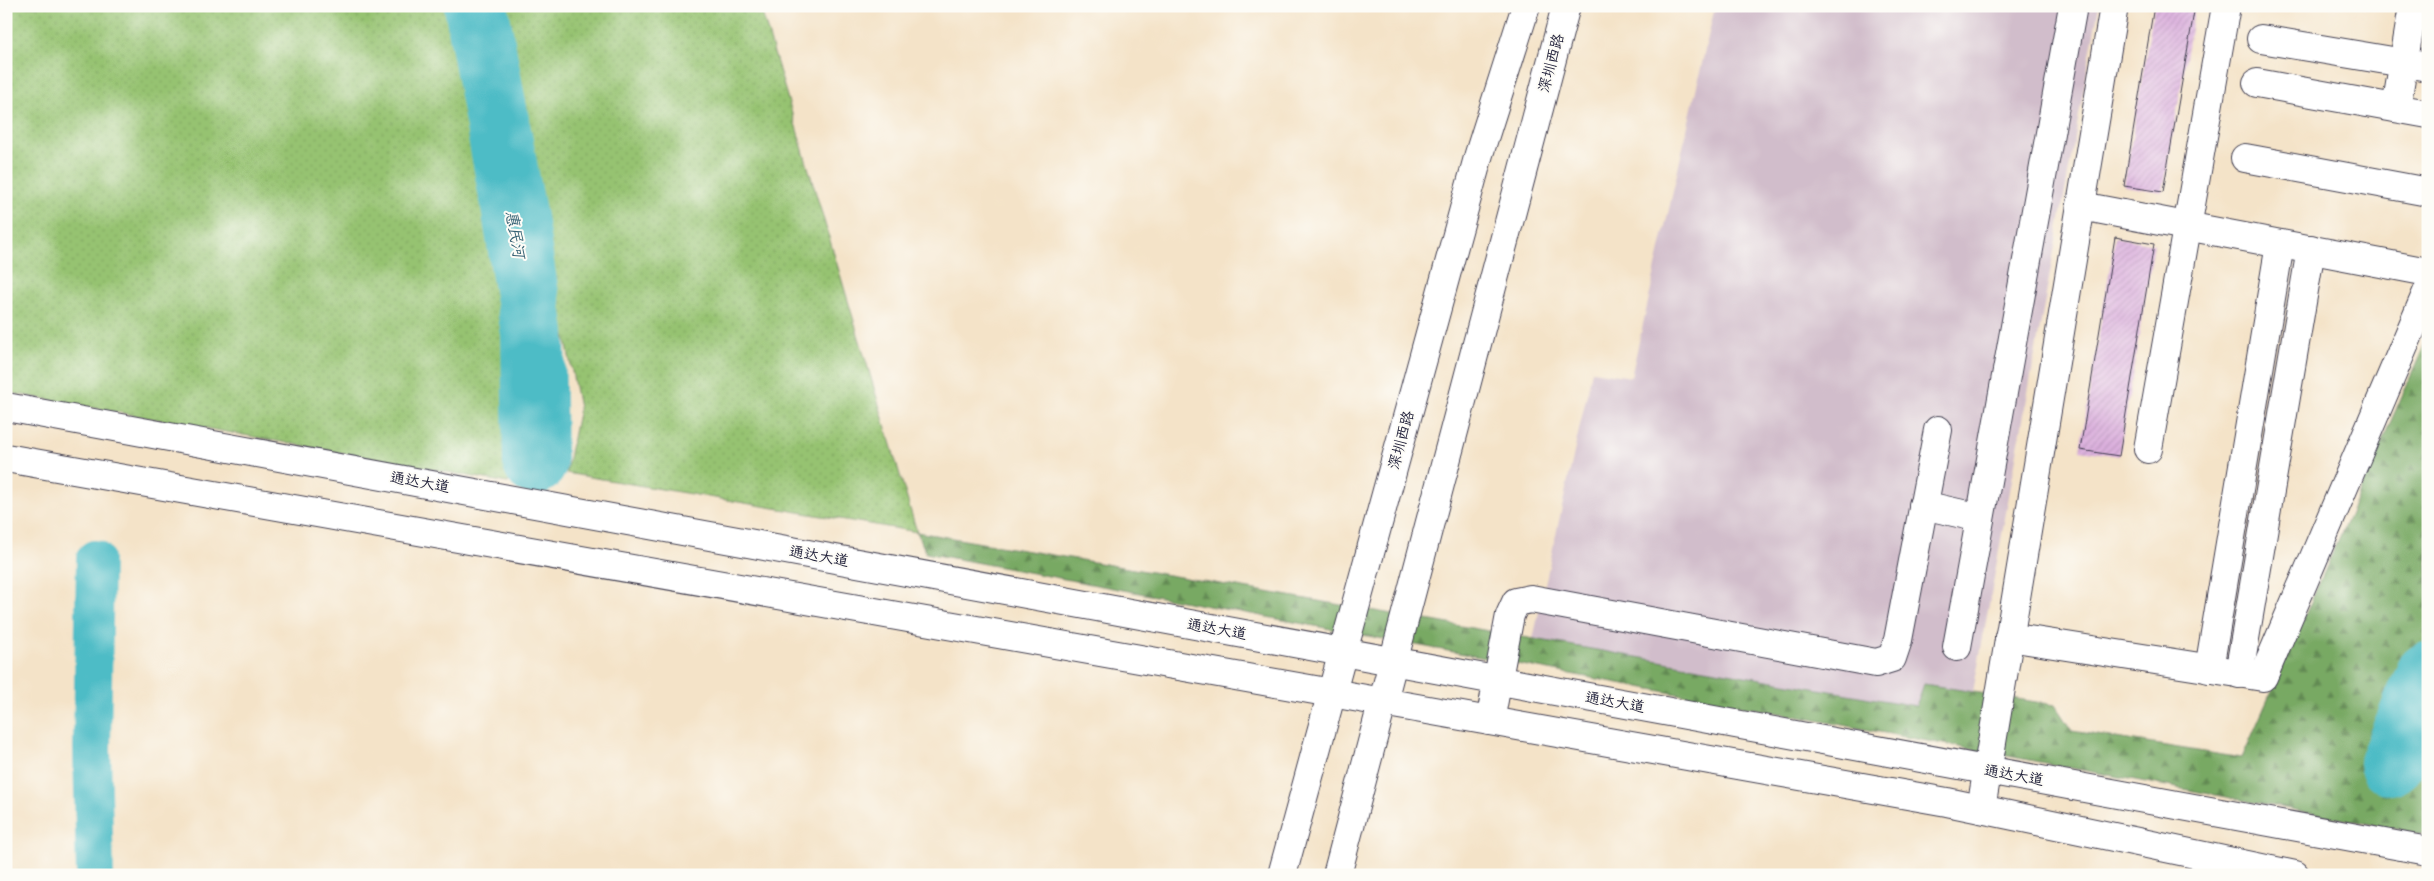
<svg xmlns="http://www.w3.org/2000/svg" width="2434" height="881" font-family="Pangolin,'LXGW WenKai TC',sans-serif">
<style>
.industrial{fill:#d1bdcb}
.grass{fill:url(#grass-dots);stroke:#5c7256}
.forest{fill:url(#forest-firs);stroke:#4d664f}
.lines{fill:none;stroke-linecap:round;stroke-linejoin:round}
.canal{stroke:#4ebcc6;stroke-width:38}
.river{stroke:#4ebcc6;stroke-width:64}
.building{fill:url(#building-hatch)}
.minor-casing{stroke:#423f50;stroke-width:30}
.major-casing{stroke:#423f50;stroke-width:30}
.minor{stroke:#fff;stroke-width:28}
.major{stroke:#fff;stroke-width:28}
.labels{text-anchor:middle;stroke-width:4;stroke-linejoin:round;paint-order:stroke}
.street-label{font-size:15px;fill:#22223b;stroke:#fdfcf7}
.water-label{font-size:16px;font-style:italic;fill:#346073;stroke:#fdfcf7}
</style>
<defs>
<pattern id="grass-dots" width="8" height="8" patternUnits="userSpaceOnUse" patternTransform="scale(1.25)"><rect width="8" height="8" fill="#96c371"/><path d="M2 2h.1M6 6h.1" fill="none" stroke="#81a763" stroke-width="1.8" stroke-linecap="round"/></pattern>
<pattern id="forest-firs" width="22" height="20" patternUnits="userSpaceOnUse" patternTransform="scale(1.25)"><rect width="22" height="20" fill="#78a963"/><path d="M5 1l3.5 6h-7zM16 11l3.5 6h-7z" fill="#628953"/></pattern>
<pattern id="building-hatch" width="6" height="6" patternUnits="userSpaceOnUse" patternTransform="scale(1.25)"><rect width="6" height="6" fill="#dbb0dd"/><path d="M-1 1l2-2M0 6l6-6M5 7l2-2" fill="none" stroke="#bc97bf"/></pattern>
</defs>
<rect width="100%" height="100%" fill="#fdfcf7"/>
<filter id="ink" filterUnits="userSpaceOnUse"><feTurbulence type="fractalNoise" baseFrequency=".02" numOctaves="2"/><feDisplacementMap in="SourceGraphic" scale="10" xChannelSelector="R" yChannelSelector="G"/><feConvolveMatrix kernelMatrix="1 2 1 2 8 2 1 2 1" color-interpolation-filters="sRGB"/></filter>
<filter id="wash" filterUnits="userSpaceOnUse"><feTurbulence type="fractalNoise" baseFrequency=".0096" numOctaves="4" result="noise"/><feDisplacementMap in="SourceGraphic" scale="20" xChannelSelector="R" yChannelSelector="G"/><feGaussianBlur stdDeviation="1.12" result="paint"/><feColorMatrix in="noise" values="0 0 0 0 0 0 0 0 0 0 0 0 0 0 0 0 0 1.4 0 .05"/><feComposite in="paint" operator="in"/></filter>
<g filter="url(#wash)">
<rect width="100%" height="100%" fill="#f4e3c8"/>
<polygon class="industrial" points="1715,6 2099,6 1973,692 1924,684 1916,706 1533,639 1592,371 1631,377"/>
<g class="grass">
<polygon points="6,6 458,6 501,242 520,460 508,483 6,392"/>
<polygon points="502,6 760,6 917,532 566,473 579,408"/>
</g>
<path class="forest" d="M 2428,337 L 2428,835 L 926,553 L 917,532 C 1250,588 1583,648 1916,706 L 1924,684 L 2055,705 L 2072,731 L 2242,758 Z"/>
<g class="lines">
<polyline class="canal" points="95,559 92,749 95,875"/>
<g class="river">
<polyline points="476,6 515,218 533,333 535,463"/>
<polyline points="2391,763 2428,674"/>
</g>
</g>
<g id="blocks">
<g class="building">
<polygon points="2154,6 2195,6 2163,192 2124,186"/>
<polygon points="2115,237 2154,244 2119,456 2080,450"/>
</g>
</g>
</g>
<g filter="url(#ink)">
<use href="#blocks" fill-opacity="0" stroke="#423f50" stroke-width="1"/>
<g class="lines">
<defs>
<g id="minor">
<polyline points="2261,39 2428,67"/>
<polyline points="2257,83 2428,114"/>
<polyline points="2396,108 2413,6"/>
<polyline points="2245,158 2428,192"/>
<polyline points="2081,206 2428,272"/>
<polyline points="2148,449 2226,6"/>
<polyline points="1923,505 1980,518"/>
<polyline points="2009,637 2263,677 2428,290"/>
<polyline points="1957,647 2073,6"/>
<polyline points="2209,669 2280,244"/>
<polyline points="2239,674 2311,249"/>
<polyline points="1490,721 1510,615 1516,602 1531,599 1876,663 1892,658 1898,640 1938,430"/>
<polyline points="1981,809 2114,6"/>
<polyline points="1282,875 1479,154 1526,6"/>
<polyline points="1337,875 1566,6"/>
</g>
<g id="major">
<polyline points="6,407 2428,851"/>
<polyline points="6,458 1947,802 2295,875"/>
</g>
</defs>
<use href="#minor" class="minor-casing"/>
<use href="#major" class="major-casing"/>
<use href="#minor" class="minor"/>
<use href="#major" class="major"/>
</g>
</g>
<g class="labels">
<g class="street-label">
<text transform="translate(1551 63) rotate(-75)" y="5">深圳西路</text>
<text transform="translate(1401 440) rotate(-75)" y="5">深圳西路</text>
<text transform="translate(420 482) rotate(10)" y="5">通达大道</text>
<text transform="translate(819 556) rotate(10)" y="5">通达大道</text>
<text transform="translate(1217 629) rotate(10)" y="5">通达大道</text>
<text transform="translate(1615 702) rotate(10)" y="5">通达大道</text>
<text transform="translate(2014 775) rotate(10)" y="5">通达大道</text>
</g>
<g class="water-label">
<text transform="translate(516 234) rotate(80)" y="6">惠民河</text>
</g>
</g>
<rect width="2434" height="881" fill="none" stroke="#fdfcf7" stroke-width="25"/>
</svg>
